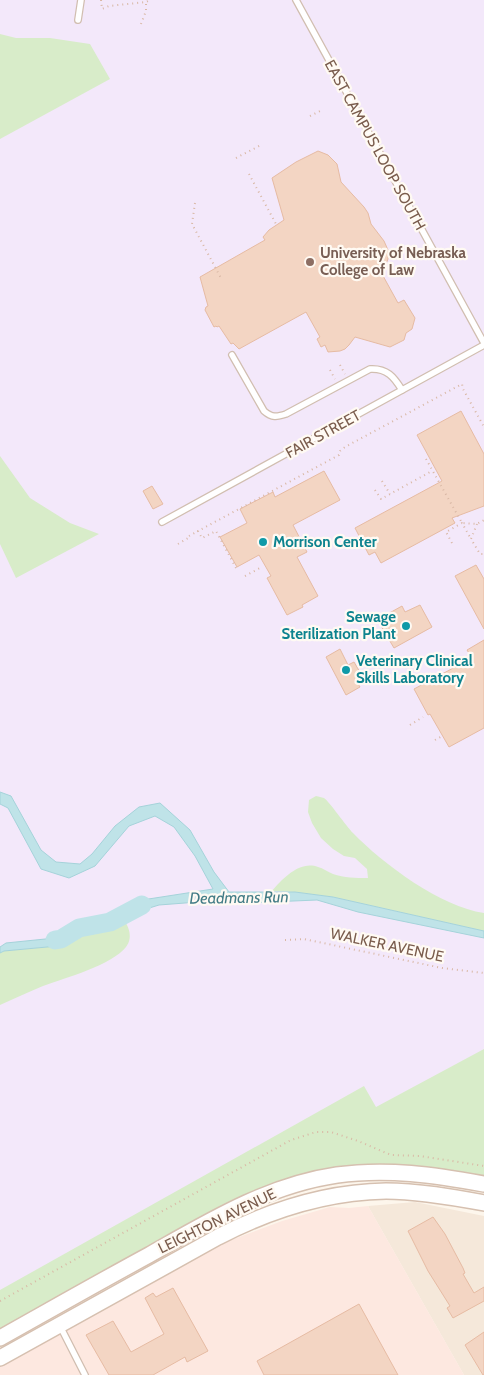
<svg xmlns="http://www.w3.org/2000/svg" width="484" height="1375" font-family="Cabin,sans-serif">
<style>
.residential{fill:#f5e8da}
.commercial{fill:#fde8e0}
.education{fill:#f3e8fa}
.green{fill:#d8ecc9}
.water{fill:#bfe3e8;stroke:#a5d3da}
.lines{fill:none;stroke-linecap:round;stroke-linejoin:round}
.river{stroke:#bfe3e8;stroke-width:19}
.building{fill:#f3d5c3;stroke:#e6bba3}
.service-casing{stroke:#d1beb0;stroke-width:8}
.secondary-casing{stroke:#d6c0b0;stroke-width:18}
.path{stroke:#d9b8a5;stroke-width:2;stroke-dasharray:1 4;stroke-linecap:butt}
.service{stroke:#fff;stroke-width:5.5}
.secondary{stroke:#fff;stroke-width:15}
.education-dot{fill:#8d6e63;stroke:#fffaf3;stroke-width:2}
.culture-dot{fill:#0f9aa8;stroke:#fffaf3;stroke-width:2}
.labels{text-anchor:middle;stroke-width:4.5;stroke-linejoin:round;paint-order:stroke}
.street-label{font-size:15px;fill:#7a5c4d;stroke:#fffaf3}
.education-label{font-size:15px;font-weight:bold;fill:#785e54;stroke:#fffaf3;text-anchor:start}
.culture-label{font-size:15px;font-weight:bold;fill:#0d838f;stroke:#fffaf3;text-anchor:start}
.water-label{font-size:16px;font-style:italic;fill:#437c86;stroke:#fffaf3}
</style>
<rect width="100%" height="100%" fill="#fdf6ec"/>
<polygon class="residential" points="415,1202 484,1216 484,1375 464,1375 368,1206"/>
<polygon class="commercial" points="368,1206 464,1375 0,1375 0,1367 226,1242 282,1221 330,1207 349,1208"/>
<polygon class="education" points="0,0 484,0 484,1154 409,1146 0,1293"/>
<g class="green">
<polygon points="0,34 16,38 50,38 90,44 110,79 0,139"/>
<polygon points="0,456 30,498 70,523 99,534 16,578 0,544"/>
<path d="M 316,796 C 319,797 321,797 324,798 C 328,800 347,827 353,833 C 383,864 441,907 484,913 L 484,931 L 333,897 L 295,892 L 272,891 C 282,879 300,860 318,867 C 323,868 328,872 333,874 C 344,878 356,878 368,878 L 367,869 L 355,858 L 344,856 L 333,849 L 321,838 L 312,823 L 308,812 L 309,800 Z"/>
<path d="M 121,916 C 128,924 134,937 126,947 C 112,965 65,978 43,986 C 28,992 14,999 0,1005 L 0,953 L 4,951 L 58,946 Z"/>
<polygon points="484,1049 484,1177 309,1176 0,1330 0,1290 364,1086 376,1107"/>
</g>
<polygon class="water" points="0,792 11,796 41,850 56,862 80,864 92,854 115,826 139,807 160,803 190,830 214,872 229,892 295,892 333,897 484,931 484,938 358,912 317,900 246,903 211,901 159,905 120,917 58,946 4,951 0,953 0,947 6,943 55,938 111,915 142,900 213,889 195,856 174,827 155,816 129,826 95,866 69,878 41,869 8,808 0,804"/>
<g class="lines">
<polyline class="river" points="55,940 61,939 79,928 110,922 142,905"/>
</g>
<g class="building">
<polygon points="318,151 328,155 337,164 341,182 364,207 368,213 371,224 384,241 388,250 388,259 382,274 398,303 404,300 415,318 412,329 406,333 404,340 390,347 355,337 349,345 345,349 340,351 328,352 325,345 321,347 317,339 320,337 306,312 239,349 233,343 231,344 219,326 217,327 216,326 214,327 205,310 206,307 208,306 200,277 265,240 263,237 269,230 284,220 272,178 296,162"/>
<polygon points="461,411 484,454 484,506 452,518 455,523 381,563 375,552 369,555 355,528 442,481 417,435"/>
<polygon points="324,471 340,500 293,525 307,552 297,557 318,596 302,605 303,607 287,615 267,578 271,576 259,555 237,567 220,537 247,523 240,509 273,492 275,497"/>
<polygon points="152,486 163,504 153,509 143,491"/>
<polygon points="476,565 484,579 484,629 455,576"/>
<polygon points="420,605 432,627 394,648 381,626 387,622 384,616 402,606 405,612"/>
<polygon points="484,640 484,728 449,747 430,714 428,715 414,689 472,658 467,650"/>
<polygon points="340,649 348,665 354,662 361,674 355,678 360,687 346,695 326,657"/>
<polygon points="433,1217 445,1234 463,1268 465,1273 463,1274 474,1293 484,1287 484,1301 453,1318 447,1308 450,1306 428,1271 408,1231"/>
<polygon points="173,1288 208,1351 187,1362 185,1357 153,1375 109,1375 86,1335 113,1321 131,1352 164,1334 145,1298 153,1293 156,1297"/>
<polygon points="359,1304 398,1375 264,1375 257,1361"/>
<polygon points="484,1332 484,1375 483,1375 465,1345"/>
</g>
<g class="lines">
<defs>
<g id="service">
<polyline points="296,0 484,343"/>
<polyline points="78,20 81,0"/>
<path d="M 232,355 L 264,411 C 272,418 277,417 286,414 L 370,369 C 387,368 394,377 402,390"/>
<polyline points="162,522 484,345"/>
<polyline points="60,1326 85,1375"/>
</g>
<g id="secondary">
<path d="M 0,1338 C 50,1310 99,1282 149,1255 C 209,1221 268,1185 337,1175 C 387,1168 435,1175 484,1184"/>
<path d="M 0,1358 L 218,1237 C 270,1210 327,1192 386,1191 C 418,1191 452,1197 484,1203"/>
</g>
</defs>
<use href="#service" class="service-casing"/>
<use href="#secondary" class="secondary-casing"/>
<g class="path">
<polyline points="101,0 102,9 109,6 146,2 150,0"/>
<polyline points="141,24 146,11 146,2"/>
<polyline points="310,116 320,111"/>
<polyline points="236,158 261,145"/>
<polyline points="249,174 276,224"/>
<polyline points="195,203 192,224 222,280"/>
<polyline points="340,365 345,374"/>
<polyline points="330,370 335,379"/>
<polyline points="426,459 462,523 477,524 484,520"/>
<polyline points="382,481 390,494"/>
<polyline points="375,490 381,499 432,471"/>
<polyline points="477,524 471,539 480,554 484,554"/>
<polyline points="189,536 198,531"/>
<polyline points="452,543 446,532 462,523 471,539"/>
<polyline points="178,544 190,537"/>
<polyline points="236,568 216,531 202,538 198,531 339,455 340,451 345,447 462,384 463,389 484,427"/>
<polyline points="245,576 260,568"/>
<polyline points="410,725 423,717"/>
<polyline points="435,740 442,736"/>
<polyline points="285,940 304,939 442,968 484,973"/>
<polyline points="0,1301 291,1140 316,1132 331,1132 358,1141 391,1155 420,1156 484,1166"/>
</g>
<use href="#service" class="service"/>
<use href="#secondary" class="secondary"/>
</g>
<circle class="education-dot" cx="310" cy="262" r="5"/>
<g class="culture-dot">
<circle cx="263" cy="542" r="5"/>
<circle cx="406" cy="626" r="5"/>
<circle cx="346" cy="670" r="5"/>
</g>
<g class="labels">
<g class="street-label">
<text transform="translate(375 145) rotate(61)" y="5">EAST CAMPUS LOOP SOUTH</text>
<text transform="translate(323 434) rotate(-29)" y="5">FAIR STREET</text>
<text transform="translate(387 945) rotate(12)" y="5">WALKER AVENUE</text>
<text transform="translate(217 1221) rotate(-26)" y="5">LEIGHTON AVENUE</text>
</g>
<g class="education-label">
<text x="320" y="258">University of Nebraska<tspan x="320" dy="17">College of Law</tspan></text>
</g>
<g class="culture-label">
<text x="273" y="547">Morrison Center</text>
<text x="396" y="622" text-anchor="end">Sewage<tspan x="396" dy="17">Sterilization Plant</tspan></text>
<text x="356" y="666">Veterinary Clinical<tspan x="356" dy="17">Skills Laboratory</tspan></text>
</g>
<g class="water-label">
<text transform="translate(239 897) rotate(-1)" y="6">Deadmans Run</text>
</g>
</g>
</svg>
